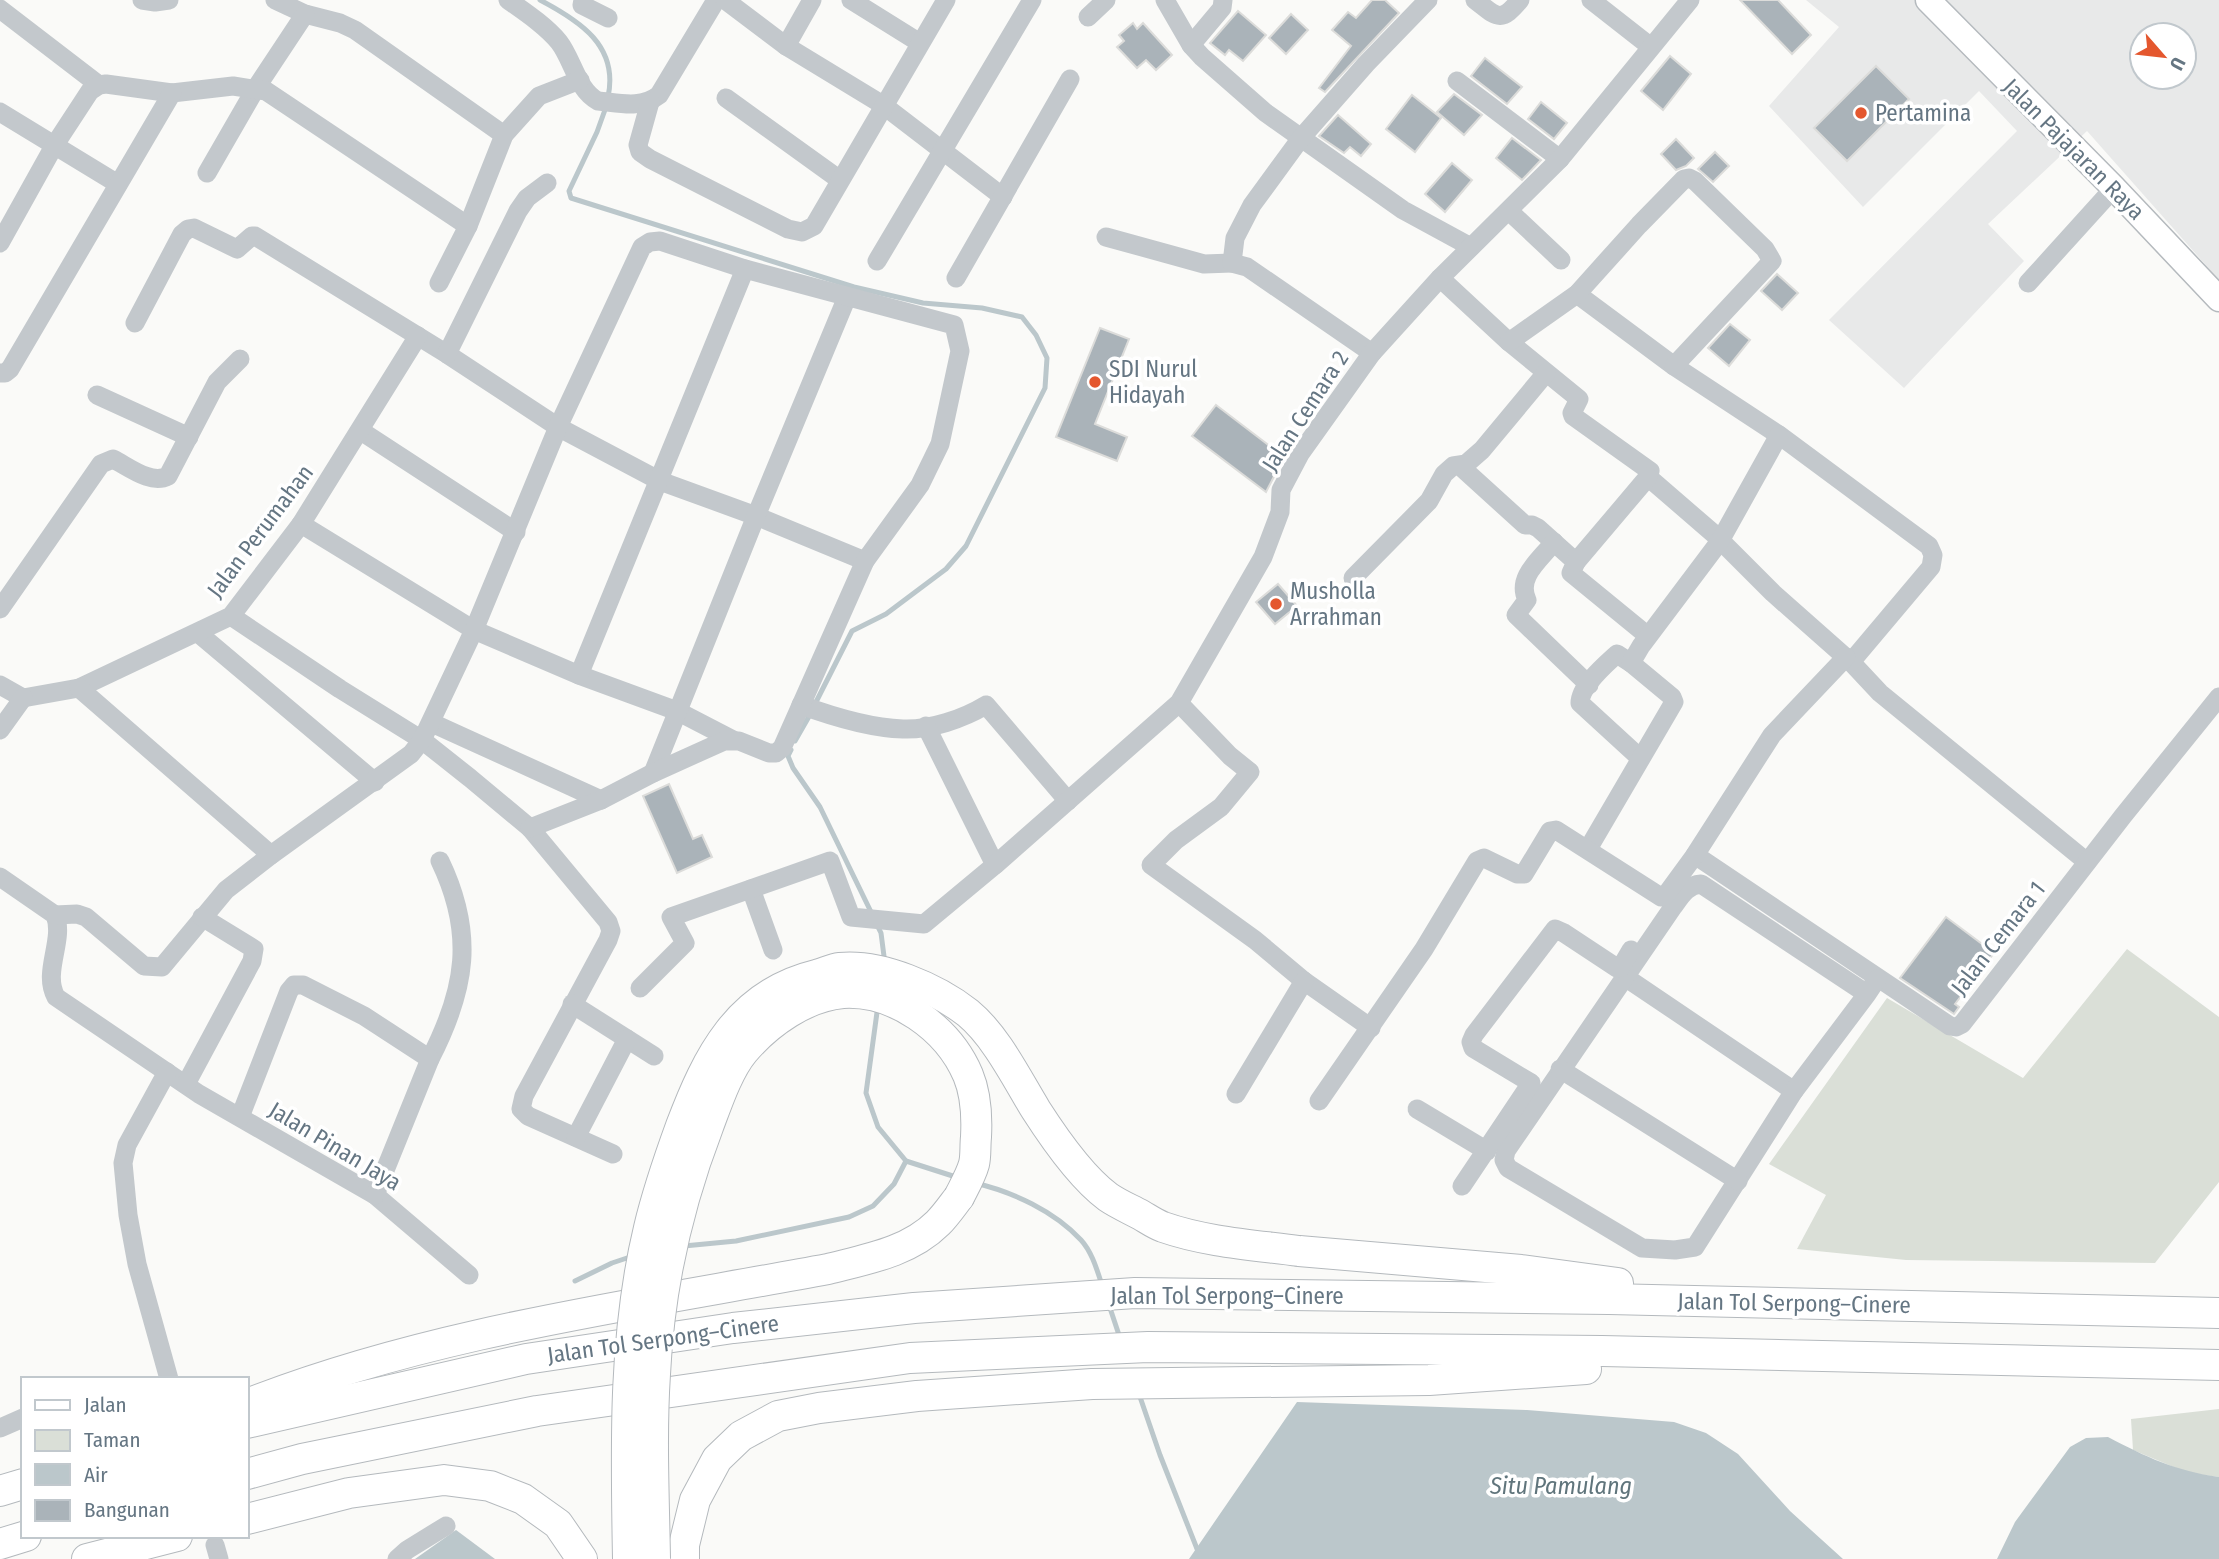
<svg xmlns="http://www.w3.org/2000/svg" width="2219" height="1559" font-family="'Fira Sans Condensed',sans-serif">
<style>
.built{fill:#e8e9e9;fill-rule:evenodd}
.green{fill:#dadfd7}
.water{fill:#bbc7cb}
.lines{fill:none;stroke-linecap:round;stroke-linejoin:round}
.stream{stroke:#bbc7cb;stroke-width:5}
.building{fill:#aab3b9;stroke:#dcdcda;stroke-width:2}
.major-casing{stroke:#b5babe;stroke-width:27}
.highway-casing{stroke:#b4b9bd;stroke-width:32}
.minor{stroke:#c3c8cc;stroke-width:19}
.major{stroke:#fff;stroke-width:24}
.highway{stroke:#fff;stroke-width:30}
.highway-bridge-casing{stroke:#b4b9bd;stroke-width:32;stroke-linecap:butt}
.highway-bridge{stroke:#fff;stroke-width:30}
.poi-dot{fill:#e4572e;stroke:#fff;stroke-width:2.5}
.labels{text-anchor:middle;stroke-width:7;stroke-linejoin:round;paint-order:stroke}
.poi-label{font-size:23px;fill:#657683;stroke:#fff;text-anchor:start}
.street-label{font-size:23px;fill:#657683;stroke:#fff}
.water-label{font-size:24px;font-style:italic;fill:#60757c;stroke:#fff}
</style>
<rect width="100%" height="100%" fill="#fafaf8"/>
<path class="built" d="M 1806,0 L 2219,0 L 2219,280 L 2087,131 L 1988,224 L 2024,261 L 1904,388 L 1829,320 L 2017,131 L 1979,91 L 1863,207 L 1769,106 L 1839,27 ZM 2142,35 L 2184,35 L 2184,77 L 2142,77 Z"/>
<g class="green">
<polygon points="2127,949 2219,1017 2219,1182 2155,1263 1906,1260 1797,1249 1826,1195 1769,1164 1887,998 2023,1078"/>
<polygon points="2219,1409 2219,1477 2188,1473 2133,1450 2131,1419"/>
</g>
<g class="water">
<polygon points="1297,1402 1527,1410 1674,1422 1706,1433 1738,1454 1790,1511 1843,1559 1189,1559"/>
<path d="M 2108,1437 C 2146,1457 2176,1471 2219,1477 L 2219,1559 L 1997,1559 L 2015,1522 L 2070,1447 L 2086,1438 Z"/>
<polygon points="456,1530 495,1559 415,1559"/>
</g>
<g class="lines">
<g class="stream">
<path d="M 540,0 C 580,21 619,46 608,97"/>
<polyline points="606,107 597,132 569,191 571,198 854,287 923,303 982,308 1022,317 1036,335 1047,358 1045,388 966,546 946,569 886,614 852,631 815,704"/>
<polyline points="795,741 811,713"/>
<polyline points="791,750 788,756 793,768 820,807 872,914"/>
<polyline points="876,923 881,933 885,964"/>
<polyline points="878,1005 866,1093 878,1127 906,1161 959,1178"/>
<path d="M 975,1183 C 1013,1192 1054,1211 1081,1240 C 1092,1252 1097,1270 1102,1285"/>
<polyline points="684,1246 736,1241 849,1217 873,1206 894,1184 906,1161"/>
<polyline points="575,1281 612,1263 633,1256"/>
<polyline points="1109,1305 1120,1338"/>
<polyline points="1139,1394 1160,1455 1201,1559"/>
</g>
</g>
<g class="building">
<polygon points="1372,0 1385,0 1399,13 1325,92 1319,88 1351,46 1332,30 1348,12 1356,18"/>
<polygon points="1740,0 1778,0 1811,35 1792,54"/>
<polygon points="1238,11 1266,35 1243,61 1229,50 1225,55 1210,43"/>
<polygon points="1291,14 1308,30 1286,54 1269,38"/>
<polygon points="1133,23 1137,29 1143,23 1172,55 1156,70 1146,60 1137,68 1117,47 1124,41 1119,35"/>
<polygon points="1670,56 1691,74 1663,110 1641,91"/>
<polygon points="1485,58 1522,87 1507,104 1471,76"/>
<polygon points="1876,66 1909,99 1847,161 1814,128"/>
<polygon points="1454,94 1482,115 1464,135 1437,112"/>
<polygon points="1412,95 1441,118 1415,152 1386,129"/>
<polygon points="1541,102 1567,123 1554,139 1528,119"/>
<polygon points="1338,115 1371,144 1361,156 1350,147 1344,153 1319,136"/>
<polygon points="1512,138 1541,160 1522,180 1496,158"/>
<polygon points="1676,139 1694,158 1686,166 1676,170 1661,154"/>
<polygon points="1715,152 1729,166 1713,182 1698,169"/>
<polygon points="1452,163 1472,180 1445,212 1425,194"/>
<polygon points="1777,274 1798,293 1782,310 1761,291"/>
<polygon points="1730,324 1750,340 1729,366 1708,348"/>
<polygon points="1100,328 1129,339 1095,424 1127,437 1117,461 1056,437"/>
<polygon points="1216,405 1284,457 1266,492 1192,436"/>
<polygon points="1278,584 1297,606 1275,624 1256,602"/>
<polygon points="669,784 693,839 702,835 712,857 677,873 643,796"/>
<polygon points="1946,917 1994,953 1955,1004 1959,1007 1954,1014 1900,978"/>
</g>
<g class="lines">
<defs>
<polyline id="major" points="1928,0 2114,188 2219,299"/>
<g id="highway">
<polyline points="1299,1251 1521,1270 1618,1283"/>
<path d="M 247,1404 C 430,1332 635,1305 828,1269 C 867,1259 909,1252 938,1223 C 946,1215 952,1206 959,1197"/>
<polyline points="247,1423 526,1359 733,1328 914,1308 1135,1293 1609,1299 2219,1313"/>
<polyline points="247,1474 302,1459 537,1411 910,1358 1148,1347 1602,1351 2219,1365"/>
<polyline points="0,1491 23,1484"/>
<polyline points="247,1519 349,1493 444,1480 490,1486 523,1499 558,1524 582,1559"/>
<polyline points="0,1544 26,1536"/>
<polyline points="87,1559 177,1536"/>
<polyline points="684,1559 684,1545 695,1500 717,1459 741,1436 778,1416 819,1408 917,1396 1092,1384 1429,1380 1586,1369"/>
</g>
</defs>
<use href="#major" class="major-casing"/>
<use href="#highway" class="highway-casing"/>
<g class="minor">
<polyline points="142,0 155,2 169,0"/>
<polyline points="275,0 305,14 340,23 355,30 504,135"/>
<path d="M 508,0 C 525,12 546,26 559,42 C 573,60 577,90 598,101 C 620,103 641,109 659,95 L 716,0"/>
<polyline points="583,0 582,5 608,18"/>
<polyline points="725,0 786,46 883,105 1003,197"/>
<polyline points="851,0 920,43"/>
<polyline points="1165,0 1191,45 1202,57 1266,113 1403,210 1471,247"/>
<path d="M 1475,0 C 1497,17 1500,24 1520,0"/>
<polyline points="1591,0 1651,47"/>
<polyline points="0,9 99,85"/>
<polyline points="1088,17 1106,0"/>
<polyline points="1191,45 1222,8 1223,0"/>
<polyline points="786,46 812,0"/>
<polyline points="1457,81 1560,159"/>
<polyline points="726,98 840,180"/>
<polyline points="650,102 638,145 640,152 650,159 788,229 802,232 814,226 946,0"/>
<polyline points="0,112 118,184"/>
<polyline points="207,173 256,88 305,14"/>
<polyline points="1509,211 1561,260"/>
<polyline points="1106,237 1204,264 1232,263"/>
<polyline points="0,243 54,146 90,91 99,85 106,84 172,93 233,86 266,91 468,226"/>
<polyline points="877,261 1032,0"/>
<polyline points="956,278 1070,79"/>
<polyline points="1440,278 1509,342 1579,399 1572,413 1573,416 1650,471 1648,477 1714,534 1773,593 1851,662 1880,693 2087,862"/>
<polyline points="439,283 468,226 504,135 539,96 580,80"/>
<polyline points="2028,283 2114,188"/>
<polyline points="1577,294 1674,366 1779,435 1929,546 1933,555 1931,567 1851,662"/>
<polyline points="135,323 182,234 188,229 194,228 237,249 252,236 255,236 447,354 558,427 660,481 756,516 865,561"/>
<polyline points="1509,342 1577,294 1639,225 1684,179 1689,178 1695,181 1765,249 1772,261 1674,366"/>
<polyline points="1372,353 1247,267 1232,263 1235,238 1252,205 1301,138 1366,64 1428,0"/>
<polyline points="447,354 518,211 527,198 547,183"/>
<polyline points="0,373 5,373 10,369 172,93"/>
<polyline points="97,395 189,437"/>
<polyline points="361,431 516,532"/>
<polyline points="1460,466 1525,525 1532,525 1538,528 1576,562 1571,573 1648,636"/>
<polyline points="301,524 474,630 579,675 677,711 733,740"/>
<path d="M 1554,542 C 1540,560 1516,577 1527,600 L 1516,615 L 1589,685"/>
<polyline points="1576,562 1648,477"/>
<polyline points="1353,578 1429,501 1444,474 1453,466 1466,464 1482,450 1546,373"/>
<path d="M 0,609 L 101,464 L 113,459 C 129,467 151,485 168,476 L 217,382 L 240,359"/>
<polyline points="231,616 340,689 422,740 470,778 530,828 608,922 611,931 608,940 524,1096 521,1109 528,1116 613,1154"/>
<polyline points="198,633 375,782"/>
<path d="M 1631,663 L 1617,654 C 1605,665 1580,686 1580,703 L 1640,758"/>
<polyline points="579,675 745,269"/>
<polyline points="0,685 23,698 79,688 231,616 301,524 418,336"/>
<polyline points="79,688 271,855"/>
<polyline points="1179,703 1230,756 1250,772 1221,807 1176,840 1151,865 1255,940 1304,981 1371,1028"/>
<path d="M 801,705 C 831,716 871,728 903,729 C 930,730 963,719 986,705 L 1068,801"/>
<polyline points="432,723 601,800"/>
<polyline points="926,726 995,865"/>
<polyline points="0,730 23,698"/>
<polyline points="653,773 756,516 847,297"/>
<polyline points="1588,849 1674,702 1672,697 1631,663 1641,646 1720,541 1779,435"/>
<polyline points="1695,855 1950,1026 1956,1027 1962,1024 2123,816 2219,697"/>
<path d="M 0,877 L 55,915 C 65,940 42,972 56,997 L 199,1094 L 375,1195 L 469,1275"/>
<polyline points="751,889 773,950"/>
<polyline points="55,915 77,914 86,917 144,966 162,967 226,890 271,855 411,754 422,740 474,630 558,427 642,247 650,242 660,241 745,269 954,325 960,351 940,444 920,485 865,561 782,748 776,753 769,753 739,741 724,741 653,773 601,800 530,828"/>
<polyline points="1625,977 1794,1091"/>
<polyline points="640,988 685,943 671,917 830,861 851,917 924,924 995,865 1179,703 1263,557 1280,512 1281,490 1300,454 1372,353 1440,278 1560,159 1690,0"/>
<path d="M 1867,994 L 1701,884 C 1687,885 1681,896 1673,907 L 1506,1151 L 1504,1160 L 1508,1168 L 1642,1248 L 1675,1250 L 1695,1247 L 1794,1091 L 1867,994 L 1877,979"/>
<polyline points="572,1004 654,1056"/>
<path d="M 430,1059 C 466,989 475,934 440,861"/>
<polyline points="1560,1069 1738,1181"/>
<polyline points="167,1072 127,1145 123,1163 128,1215 137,1264 169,1379"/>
<polyline points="186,1084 252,961 254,949 202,917"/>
<polyline points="1236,1094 1304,981"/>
<polyline points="1319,1101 1424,949 1477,861 1484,858 1517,874 1524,874 1550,831 1556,830 1661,897 1665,896 1695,855 1772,735 1846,657"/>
<polyline points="1417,1109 1487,1151"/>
<polyline points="240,1117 289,991 294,985 303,985 364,1016 430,1059 375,1195"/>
<polyline points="576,1137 627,1039"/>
<polyline points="1462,1186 1531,1083 1473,1048 1471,1042 1474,1035 1555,929 1564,933 1617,968 1621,967 1631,950"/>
<polyline points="0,1428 23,1418"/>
<polyline points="215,1545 219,1559"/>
<polyline points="397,1559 407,1550 446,1526"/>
</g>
<use href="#major" class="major"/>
<use href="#highway" class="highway"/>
<defs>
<g id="highway-bridge">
<path d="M 628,1559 C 626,1449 623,1336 649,1228 C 657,1194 669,1159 681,1126 C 707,1057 738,994 816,975 C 824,973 832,969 840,968 C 881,964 936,988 968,1013 C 996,1036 1017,1079 1036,1110 C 1054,1138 1081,1177 1108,1197 C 1118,1204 1130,1209 1141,1215 C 1148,1219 1155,1224 1163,1227 C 1206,1242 1253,1245 1299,1251"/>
<path d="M 655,1559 C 654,1498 651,1435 655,1374 C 659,1290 678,1205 708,1127 C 717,1103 728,1070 744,1051 C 768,1023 806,996 843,993 C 895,990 948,1028 968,1075 C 976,1094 977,1118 976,1137 C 975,1146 976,1156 974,1164 C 971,1175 964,1187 959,1197"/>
</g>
</defs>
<use href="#highway-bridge" class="highway-bridge-casing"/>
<use href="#highway-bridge" class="highway-bridge"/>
</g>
<g class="poi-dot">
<circle cx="1861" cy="113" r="7"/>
<circle cx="1095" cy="382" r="7"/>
<circle cx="1276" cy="604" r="7"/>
</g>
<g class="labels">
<g class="poi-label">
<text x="1875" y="121">Pertamina</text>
<text x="1109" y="377">SDI Nurul<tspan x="1109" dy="26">Hidayah</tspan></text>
<text x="1290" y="599">Musholla<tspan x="1290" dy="26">Arrahman</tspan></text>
</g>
<g class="street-label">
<text transform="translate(2074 149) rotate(45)" y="8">Jalan Pajajaran Raya</text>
<text transform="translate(1305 411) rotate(-57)" y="8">Jalan Cemara 2</text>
<text transform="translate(260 531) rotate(-53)" y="8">Jalan Perumahan</text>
<text transform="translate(1998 938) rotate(-52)" y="8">Jalan Cemara 1</text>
<text transform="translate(335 1146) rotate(31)" y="8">Jalan Pinan Jaya</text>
<text x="1227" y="1304">Jalan Tol Serpong–Cinere</text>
<text transform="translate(1794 1303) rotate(1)" y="8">Jalan Tol Serpong–Cinere</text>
<text transform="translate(663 1339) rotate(-8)" y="8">Jalan Tol Serpong–Cinere</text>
</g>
<g class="water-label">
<text x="1561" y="1494">Situ Pamulang</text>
</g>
</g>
<rect x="21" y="1377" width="228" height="161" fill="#ffffff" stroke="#c1c8cd" stroke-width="2"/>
<rect x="35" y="1400" width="35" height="10" fill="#ffffff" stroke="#c1c8cd" stroke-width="2"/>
<text x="84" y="1412" font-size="21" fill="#657683">Jalan</text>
<rect x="35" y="1430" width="35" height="21" fill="#dadfd7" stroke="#c1c8cd" stroke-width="2"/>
<text x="84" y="1447" font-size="21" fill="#657683">Taman</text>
<rect x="35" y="1464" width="35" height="21" fill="#bbc7cb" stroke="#c1c8cd" stroke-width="2"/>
<text x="84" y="1482" font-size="21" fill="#657683">Air</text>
<rect x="35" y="1500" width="35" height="21" fill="#aab3b9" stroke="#c1c8cd" stroke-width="2"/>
<text x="84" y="1517" font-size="21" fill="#657683">Bangunan</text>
<g transform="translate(2163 56) rotate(118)"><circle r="33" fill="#ffffff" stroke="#c1c8cd" stroke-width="2"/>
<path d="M0-5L12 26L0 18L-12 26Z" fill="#e4572e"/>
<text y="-10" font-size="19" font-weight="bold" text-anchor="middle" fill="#657683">U</text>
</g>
</svg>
